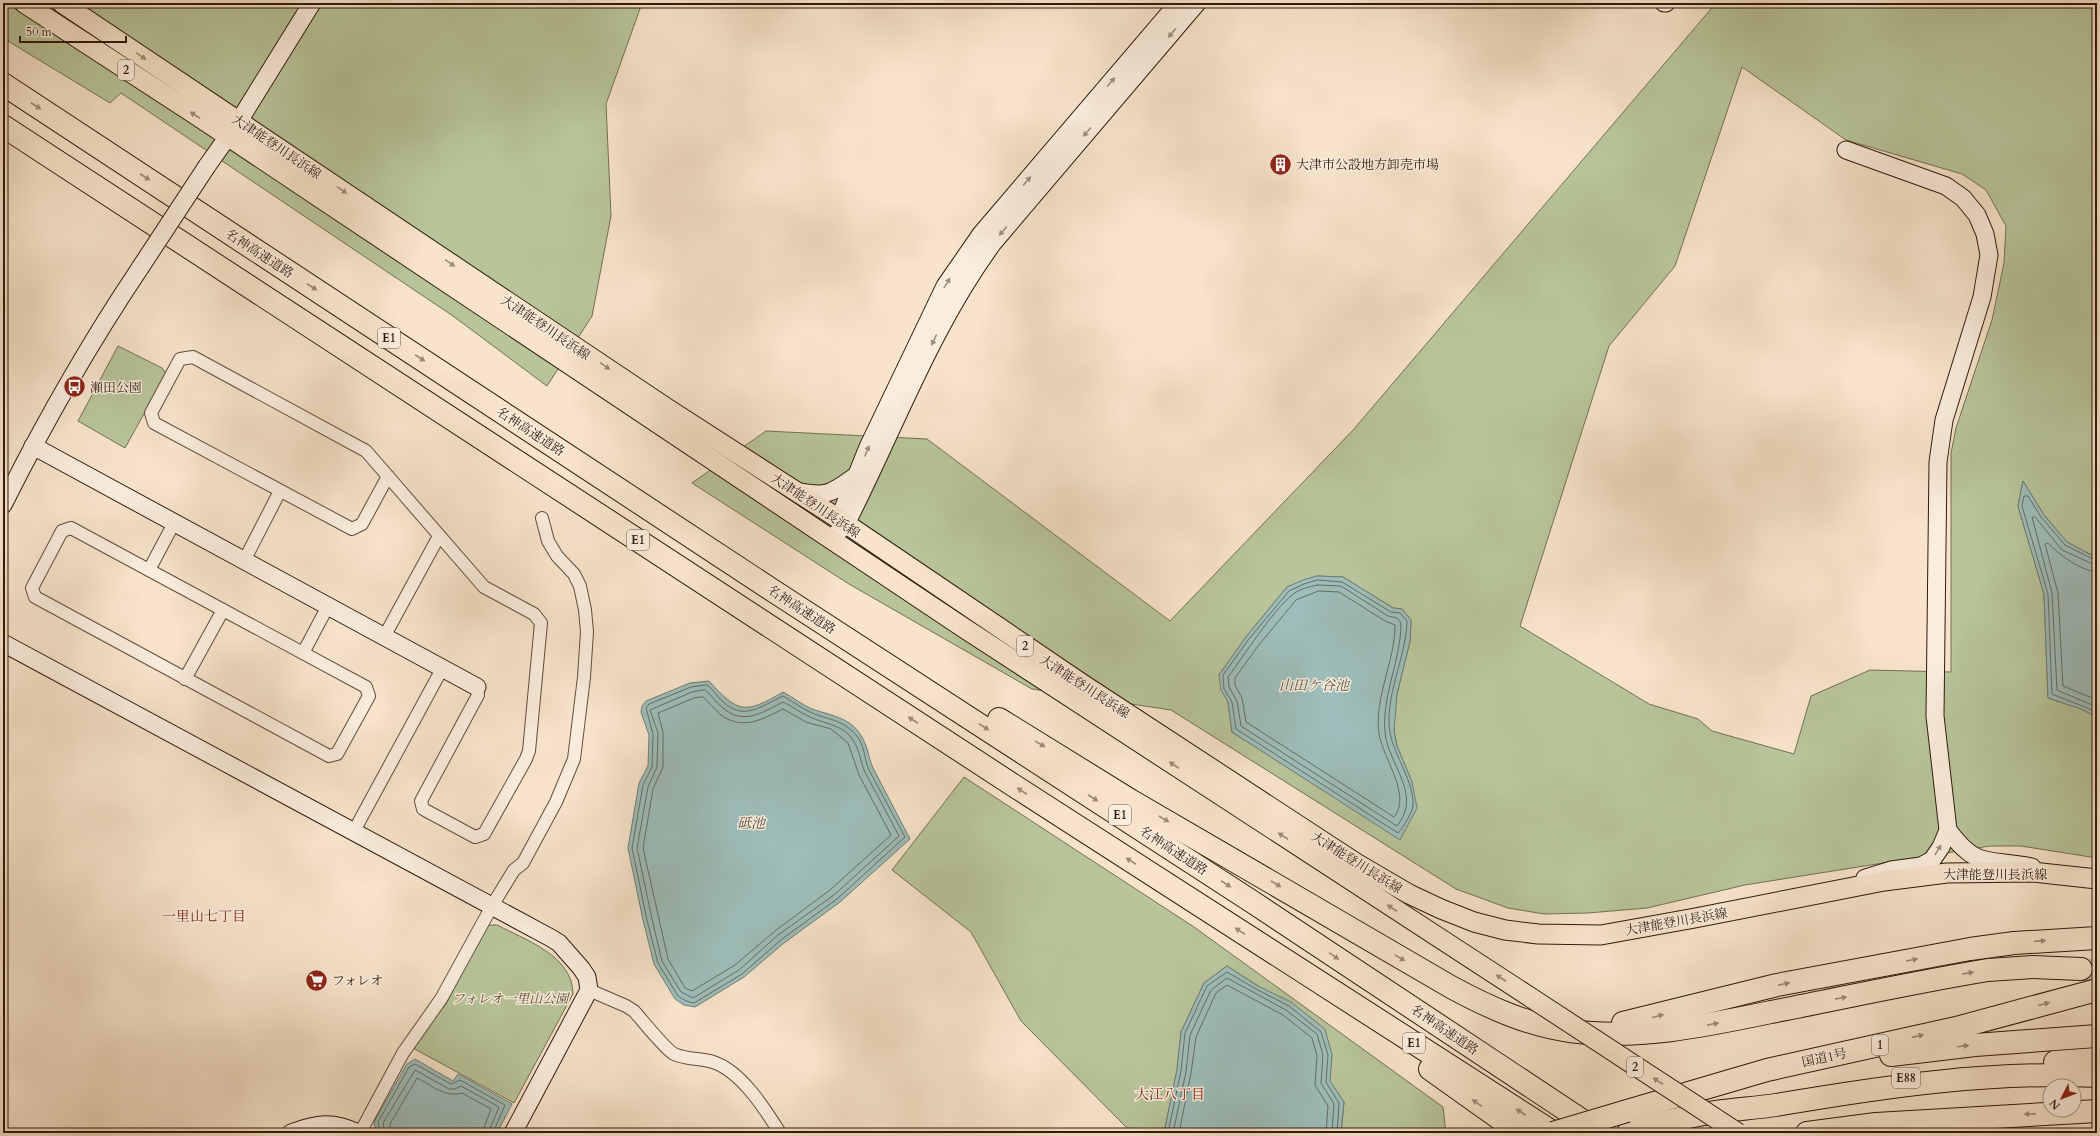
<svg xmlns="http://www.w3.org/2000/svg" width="2100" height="1136" font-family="Cardo,'Noto Serif JP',serif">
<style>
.green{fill:#b8c59b;stroke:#746f53;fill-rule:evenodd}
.water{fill:#9dbeba;stroke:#717c74}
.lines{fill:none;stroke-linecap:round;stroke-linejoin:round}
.shore{stroke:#666c62;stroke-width:1}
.highway-tunnel{stroke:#cfbba5;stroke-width:22;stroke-dasharray:22 11;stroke-linecap:butt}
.street-casing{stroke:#624c3b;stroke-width:14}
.secondary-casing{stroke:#30190b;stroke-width:19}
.primary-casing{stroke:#30190b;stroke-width:21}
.highway-casing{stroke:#30190b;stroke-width:24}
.street{stroke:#faeddd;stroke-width:12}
.secondary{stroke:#faeddd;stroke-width:17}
.primary{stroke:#f7e4cb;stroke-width:19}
.highway{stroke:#f7e4cb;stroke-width:22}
.secondary-bridge-casing{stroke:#30190b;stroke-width:19;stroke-linecap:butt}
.primary-bridge-casing{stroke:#30190b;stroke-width:21;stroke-linecap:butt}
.highway-bridge-casing{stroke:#30190b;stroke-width:24;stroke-linecap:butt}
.secondary-bridge{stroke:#faeddd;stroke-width:17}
.primary-bridge{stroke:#f7e4cb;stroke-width:19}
.highway-bridge{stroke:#f7e4cb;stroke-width:22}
.oneway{fill:#9f8e7e}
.oneway2{fill:#9d8975}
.labels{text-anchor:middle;stroke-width:3;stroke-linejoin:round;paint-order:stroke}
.shield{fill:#faeddd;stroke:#6d594a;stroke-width:1}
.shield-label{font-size:12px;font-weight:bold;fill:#30190b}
.street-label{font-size:13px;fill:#30190b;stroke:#faeddd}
.poi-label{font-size:13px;fill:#30190b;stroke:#faeddd;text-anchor:start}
.park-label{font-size:13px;font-style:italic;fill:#594d36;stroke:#faeddd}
.water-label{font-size:14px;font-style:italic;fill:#565348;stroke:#faeddd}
.neighbourhood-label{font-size:14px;fill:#7a1f14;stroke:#faeddd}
</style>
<rect width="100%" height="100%" fill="#f7e4cb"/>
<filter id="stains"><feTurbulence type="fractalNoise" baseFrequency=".005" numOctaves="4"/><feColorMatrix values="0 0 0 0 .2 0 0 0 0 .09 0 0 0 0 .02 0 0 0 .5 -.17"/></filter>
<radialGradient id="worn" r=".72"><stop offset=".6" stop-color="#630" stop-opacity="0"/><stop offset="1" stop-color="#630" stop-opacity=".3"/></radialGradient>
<g class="green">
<polygon points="3,3 642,3 606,104 611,216 592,316 547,386 453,316 121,93 110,103 3,38"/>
<path d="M 1716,3 L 2097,3 L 2097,558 L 2067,542 L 2044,515 L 2023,481 L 2018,506 L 2044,594 L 2048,698 L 2081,709 L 2097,717 L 2097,858 L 2021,846 L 1990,846 L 1745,885 L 1647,908 L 1588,913 L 1544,914 L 1508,908 L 1456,889 L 1171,710 L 1032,689 L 849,584 L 692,483 L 766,431 L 927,439 L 1170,621 L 1354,429 ZM 1742,67 L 1846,140 L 1962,174 L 1986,190 L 2006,226 L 2004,263 L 1992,320 L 1956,428 L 1951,453 L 1951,672 L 1870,670 L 1811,696 L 1794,754 L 1712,731 L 1698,719 L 1649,704 L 1520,626 L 1609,346 L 1675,266 ZM 1317,576 L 1343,577 L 1393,608 L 1402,609 L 1411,620 L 1410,641 L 1397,694 L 1394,712 L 1394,731 L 1397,746 L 1412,782 L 1400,839 L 1232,732 L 1228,702 L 1219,675 L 1246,637 L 1287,587 Z"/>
<polygon points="118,346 162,368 166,374 125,448 78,421"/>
<polygon points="964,777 1194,927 1443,1107 1446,1133 1341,1133 1344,1102 1329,1081 1332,1055 1258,986 1227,966 1204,983 1181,1032 1177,1070 1164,1133 1132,1133 1021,1021 971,932 892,870"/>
<path d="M 490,925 L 497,925 C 526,940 573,956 573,994 L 514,1103 L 411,1047 L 446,1004 L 485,929 Z"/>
</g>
<g class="water">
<polygon points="2023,481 2044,515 2067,542 2097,558 2097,717 2081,709 2048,698 2044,594 2018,506"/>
<polygon points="1317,576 1343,577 1393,608 1402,609 1411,620 1410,641 1397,694 1394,731 1397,746 1412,782 1417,808 1400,840 1232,732 1228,702 1221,690 1219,675 1246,637 1287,587 1303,580"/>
<path d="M 709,681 C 739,714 745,714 783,692 C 793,697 802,705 812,709 C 829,715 849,717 860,734 C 868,745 868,757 873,768 L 910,839 L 840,902 L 784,943 L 744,977 L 695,1007 L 684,1005 L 675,999 L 654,964 L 643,920 L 628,848 L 639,783 L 648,766 L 649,735 L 641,712 L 642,706 L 646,701 L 690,683 Z"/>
<polygon points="1227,966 1258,986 1291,1002 1325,1029 1332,1055 1330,1081 1344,1102 1341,1133 1164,1133 1177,1070 1181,1032 1204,983"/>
<polygon points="415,1059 453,1081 458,1074 512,1104 497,1133 376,1132 374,1122 407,1064"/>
</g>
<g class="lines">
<g class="shore">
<polyline points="2097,561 2065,545 2041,517 2028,496 2024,496 2022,506 2048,594 2052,694 2097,712"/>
<polyline points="2097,566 2062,550 2035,517 2032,517 2052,593 2057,690 2097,707"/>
<path d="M 2097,572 C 2081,571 2058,554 2048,543 L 2045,544 L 2058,593 L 2063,686 L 2097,700"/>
<path d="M 1318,580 L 1342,582 L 1391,612 L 1400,613 L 1407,621 C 1406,659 1384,696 1390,733 C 1395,758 1414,781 1413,806 C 1412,813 1403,828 1398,833 L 1236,729 L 1232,702 L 1224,689 L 1223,675 L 1249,639 L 1289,591 L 1304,584 Z"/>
<path d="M 1318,585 L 1341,586 L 1388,616 L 1397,618 L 1401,623 C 1401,660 1382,694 1385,732 C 1388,765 1423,794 1397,826 L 1241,726 L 1237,701 L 1229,687 L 1228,677 C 1246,653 1270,614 1292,595 C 1299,589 1309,587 1318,585 Z"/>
<path d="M 1319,591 L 1339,592 L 1385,621 L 1395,625 C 1395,662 1374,697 1379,734 C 1383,758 1412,796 1394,817 L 1246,722 L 1242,698 L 1235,685 L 1235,678 L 1258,646 L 1296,600 Z"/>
<path d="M 707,685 C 713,689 717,696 722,701 C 744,722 761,706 783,696 C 792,701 801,708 810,712 C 828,720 842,719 856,735 C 865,745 864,759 869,770 L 905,837 L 837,899 L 782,939 L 742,974 L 694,1003 L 686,1001 L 678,996 L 658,963 L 647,920 L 632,848 L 643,785 L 652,767 L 653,734 L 646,708 L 649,704 L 691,687 Z"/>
<path d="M 705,690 C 712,695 716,703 723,708 C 744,726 763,712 783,702 C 792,706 799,712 808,716 C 823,724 843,724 853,740 C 860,750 860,762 865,772 L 899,836 L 834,895 L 778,935 L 739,970 L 693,998 L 681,992 L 662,961 L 652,919 L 637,848 L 648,787 L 657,767 L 658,733 L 650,710 L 692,692 Z"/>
<path d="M 703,697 C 709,702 714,709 721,715 C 743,731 763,719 783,709 L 806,722 L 831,729 L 848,743 L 859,775 L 891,835 L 830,890 L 775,931 L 735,965 L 692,991 L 685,988 L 668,959 L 643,848 L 653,789 L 663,767 L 663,732 L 658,713 L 694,698 Z"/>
<polyline points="380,1133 378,1122 409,1067 415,1064 451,1084 460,1080 505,1105 493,1133"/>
<polyline points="385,1133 383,1123 415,1070 449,1089 455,1089 461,1086 499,1107 488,1133"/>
<path d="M 391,1133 L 390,1124 L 417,1078 C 432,1085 444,1098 462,1093 L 491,1109 L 482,1133"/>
<polyline points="1168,1133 1181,1071 1185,1033 1207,986 1227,972 1256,989 1289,1006 1321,1032 1328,1055 1326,1082 1339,1103 1337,1133"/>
<polyline points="1173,1133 1186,1072 1190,1035 1211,990 1227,978 1286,1010 1317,1034 1323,1055 1321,1083 1334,1104 1332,1133"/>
<polyline points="1179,1133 1191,1073 1196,1037 1216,993 1227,985 1283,1015 1312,1038 1317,1056 1315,1085 1328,1106 1326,1133"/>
</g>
<polyline class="highway-tunnel" points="2081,969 2097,971"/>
<defs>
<g id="street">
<polyline points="388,476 362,524 352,529 154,423 151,413 180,359 193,357 366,451 484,587 534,614 541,623 529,751 526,759 484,834 475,837 423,809 421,801 478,695 477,687"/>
<polygon points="71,528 366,687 369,696 337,754 329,756 35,597 32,588 62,531"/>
<polyline points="244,561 280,491"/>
<polyline points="149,570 174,523"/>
<polyline points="384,637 439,536"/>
<polyline points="303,653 328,606"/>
<polyline points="185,679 223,610"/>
<polyline points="354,831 442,669"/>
<path d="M 589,990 L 626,1006 L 634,1011 C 643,1021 664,1048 674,1054 C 687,1060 701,1058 713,1062 C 741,1071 765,1109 780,1133"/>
<polyline points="360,1133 403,1053 441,999 492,906 514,870 523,863 556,802 574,759 584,677 587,632 585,610 580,586 574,574 557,556 548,541 542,518"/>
</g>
<g id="secondary">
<polyline points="1664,3 1666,3"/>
<polyline points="1846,150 1946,186 1963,198 1977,215 1985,234 1989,255 1982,297 1944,420 1938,462 1935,716 1948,830 1941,847 1932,860 1921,866 1891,870 1865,878"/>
<polyline points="207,166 239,121 312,3"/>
<polyline points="33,446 477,687"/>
<path d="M 796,491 C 829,498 831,493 857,475"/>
<path d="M 3,505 C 44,423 89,344 140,268"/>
<polyline points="843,509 868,447 945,286 981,234 1178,3"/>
<path d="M 831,539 L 846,524 C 894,430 930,329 993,243 L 1197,3"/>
<polyline points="3,643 551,938 559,943 581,968 587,977 589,990 513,1133"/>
<path d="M 1948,830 C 1977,870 1989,858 2032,867"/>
<path d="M 291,1133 C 317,1123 333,1121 358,1133"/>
</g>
<g id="primary">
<polyline points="24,3 196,115 964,628 1533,999"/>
<polyline points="62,3 668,409 839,519 1081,683 1356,863 1409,894 1441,909 1474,922 1505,930 1538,934 1601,935 1695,918 1884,881 1947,873 2032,872 2097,879"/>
</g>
<g id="highway">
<polyline points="3,84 775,592 1251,901 1601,1133"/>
<polyline points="3,126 1016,787 1554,1133"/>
<path d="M 999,719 L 1130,800 L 1451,987 C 1488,1007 1527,1025 1570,1031 C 1638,1040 1704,1026 1771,1012 C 1843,998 1915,982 1988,970 L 2033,967 L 2081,969"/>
<polyline points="1623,1023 1777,985 1970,949 2014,943 2097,938"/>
<polyline points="1891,1055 1975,1045 2097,1036"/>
<polyline points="2055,1062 2097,1059"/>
<polyline points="1430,1069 1520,1133"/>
<polyline points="1627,1111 1767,1070 1956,1028 2097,990"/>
<path d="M 1628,1133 C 1657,1124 1686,1116 1716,1112 C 1736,1109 1756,1108 1776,1105 C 1882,1087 1990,1071 2097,1076"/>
<polyline points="1807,1133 1876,1124 2097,1111"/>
</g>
</defs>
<use href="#street" class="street-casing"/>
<use href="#secondary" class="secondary-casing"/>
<use href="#primary" class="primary-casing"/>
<use href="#highway" class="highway-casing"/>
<use href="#street" class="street"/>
<use href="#secondary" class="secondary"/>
<use href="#primary" class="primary"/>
<use href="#highway" class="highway"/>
<defs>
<polyline id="secondary-bridge" points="140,268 207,166"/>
<polyline id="primary-bridge" points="1533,999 1738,1133"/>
<polyline id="highway-bridge" points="1553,1133 1627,1111"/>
</defs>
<use href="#secondary-bridge" class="secondary-bridge-casing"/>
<use href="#primary-bridge" class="primary-bridge-casing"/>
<use href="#highway-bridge" class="highway-bridge-casing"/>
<use href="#secondary-bridge" class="secondary-bridge"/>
<use href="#primary-bridge" class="primary-bridge"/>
<use href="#highway-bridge" class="highway-bridge"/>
</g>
<defs><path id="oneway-solid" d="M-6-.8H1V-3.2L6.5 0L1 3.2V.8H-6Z"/></defs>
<g class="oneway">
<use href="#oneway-solid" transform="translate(1172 33) rotate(130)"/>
<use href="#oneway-solid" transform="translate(1111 82) rotate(-50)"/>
<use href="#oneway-solid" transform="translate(1087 132) rotate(130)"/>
<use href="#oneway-solid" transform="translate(1027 181) rotate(-50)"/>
<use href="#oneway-solid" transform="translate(1003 231) rotate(130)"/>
<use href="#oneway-solid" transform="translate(947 283) rotate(-58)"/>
<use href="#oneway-solid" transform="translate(934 340) rotate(115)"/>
<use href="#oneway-solid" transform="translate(867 451) rotate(-67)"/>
<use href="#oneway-solid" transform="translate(1938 850) rotate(-59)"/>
</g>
<g class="oneway2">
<use href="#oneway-solid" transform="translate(141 56) rotate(34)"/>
<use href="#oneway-solid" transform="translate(36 106) rotate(33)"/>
<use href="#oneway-solid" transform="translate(195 115) rotate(-147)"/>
<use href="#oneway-solid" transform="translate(145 177) rotate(33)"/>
<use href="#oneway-solid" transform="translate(342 190) rotate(34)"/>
<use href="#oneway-solid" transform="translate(450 263) rotate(34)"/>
<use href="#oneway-solid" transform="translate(312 287) rotate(33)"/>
<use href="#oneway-solid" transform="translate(420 358) rotate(33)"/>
<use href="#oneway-solid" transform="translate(605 366) rotate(34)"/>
<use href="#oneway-solid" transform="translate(913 720) rotate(-147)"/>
<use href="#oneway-solid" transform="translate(984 727) rotate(33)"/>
<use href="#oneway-solid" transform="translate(1040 744) rotate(31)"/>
<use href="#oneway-solid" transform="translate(1174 765) rotate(-147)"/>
<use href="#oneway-solid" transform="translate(1022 791) rotate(-147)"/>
<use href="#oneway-solid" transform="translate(1093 798) rotate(33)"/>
<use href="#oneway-solid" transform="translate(1164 819) rotate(30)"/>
<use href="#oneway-solid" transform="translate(1283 836) rotate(-147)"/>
<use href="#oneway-solid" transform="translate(1131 861) rotate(-147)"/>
<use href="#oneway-solid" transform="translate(1226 884) rotate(33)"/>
<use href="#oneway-solid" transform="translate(1276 884) rotate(30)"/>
<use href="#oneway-solid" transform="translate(1392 908) rotate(-147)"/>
<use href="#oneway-solid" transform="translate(1240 931) rotate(-147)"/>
<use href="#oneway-solid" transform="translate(2040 941) rotate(-5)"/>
<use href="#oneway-solid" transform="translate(1334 956) rotate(34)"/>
<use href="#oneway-solid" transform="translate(1400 958) rotate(31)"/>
<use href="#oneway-solid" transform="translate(1912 960) rotate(-10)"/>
<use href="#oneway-solid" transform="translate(1968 973) rotate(-9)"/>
<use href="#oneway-solid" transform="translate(1501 978) rotate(-147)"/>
<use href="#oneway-solid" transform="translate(1784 984) rotate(-11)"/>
<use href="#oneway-solid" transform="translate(1841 998) rotate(-11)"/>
<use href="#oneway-solid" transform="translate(2044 1004) rotate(-15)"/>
<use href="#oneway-solid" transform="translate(1658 1016) rotate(-15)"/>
<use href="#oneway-solid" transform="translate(1713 1024) rotate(-11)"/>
<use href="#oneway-solid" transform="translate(1918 1036) rotate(-13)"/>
<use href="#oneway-solid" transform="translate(1963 1046) rotate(-7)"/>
<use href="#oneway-solid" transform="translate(1658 1081) rotate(-147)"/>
<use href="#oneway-solid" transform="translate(1477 1103) rotate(-145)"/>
<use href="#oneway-solid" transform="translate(1521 1112) rotate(-147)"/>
<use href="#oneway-solid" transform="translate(2030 1114) rotate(177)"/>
</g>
<defs>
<symbol id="building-disc" viewBox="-11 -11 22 22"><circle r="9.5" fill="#8f2418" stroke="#faeddd"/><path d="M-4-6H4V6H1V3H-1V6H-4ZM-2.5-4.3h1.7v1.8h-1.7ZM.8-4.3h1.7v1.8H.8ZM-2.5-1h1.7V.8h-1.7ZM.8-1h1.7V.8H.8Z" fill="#fff"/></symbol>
<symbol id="bus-disc" viewBox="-11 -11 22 22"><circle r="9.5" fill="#8f2418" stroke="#faeddd"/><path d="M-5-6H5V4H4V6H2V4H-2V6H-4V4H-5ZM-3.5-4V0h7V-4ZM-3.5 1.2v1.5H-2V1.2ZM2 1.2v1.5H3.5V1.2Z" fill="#fff"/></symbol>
<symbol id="supermarket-disc" viewBox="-11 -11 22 22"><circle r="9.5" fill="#8f2418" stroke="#faeddd"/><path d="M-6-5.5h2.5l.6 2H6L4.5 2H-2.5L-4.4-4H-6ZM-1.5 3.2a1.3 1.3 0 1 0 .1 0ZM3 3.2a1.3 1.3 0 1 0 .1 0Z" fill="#fff"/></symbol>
</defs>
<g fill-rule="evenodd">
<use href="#building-disc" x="1268" y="152" width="25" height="25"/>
<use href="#bus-disc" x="62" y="374" width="25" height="25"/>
<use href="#supermarket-disc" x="304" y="968" width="25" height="25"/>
</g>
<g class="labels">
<g class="shield">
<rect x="118" y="60" width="16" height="20" rx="3"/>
<rect x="378" y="328" width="22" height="20" rx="3"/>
<rect x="627" y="530" width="22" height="20" rx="3"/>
<rect x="1017" y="636" width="16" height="20" rx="3"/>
<rect x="1109" y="805" width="22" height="20" rx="3"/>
<rect x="1403" y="1033" width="22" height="20" rx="3"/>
<rect x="1872" y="1035" width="16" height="20" rx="3"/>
<rect x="1627" y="1057" width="16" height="20" rx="3"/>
<rect x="1892" y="1068" width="28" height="20" rx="3"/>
</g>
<g class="shield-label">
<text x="126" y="74">2</text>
<text x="389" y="342">E1</text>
<text x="638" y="544">E1</text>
<text x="1025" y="650">2</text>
<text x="1120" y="819">E1</text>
<text x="1414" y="1047">E1</text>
<text x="1880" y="1049">1</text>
<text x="1635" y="1071">2</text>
<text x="1906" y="1082">E88</text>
</g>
<g class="street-label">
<text transform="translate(277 146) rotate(34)" y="5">大津能登川長浜線</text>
<text transform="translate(260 253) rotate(33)" y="5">名神高速道路</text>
<text transform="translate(546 327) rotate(34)" y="5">大津能登川長浜線</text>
<text transform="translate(531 431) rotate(33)" y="5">名神高速道路</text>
<text transform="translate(816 505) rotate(34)" y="5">大津能登川長浜線</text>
<text transform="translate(802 609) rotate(33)" y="5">名神高速道路</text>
<text transform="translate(1085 686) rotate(33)" y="5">大津能登川長浜線</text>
<text transform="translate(1174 850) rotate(33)" y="5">名神高速道路</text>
<text transform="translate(1357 862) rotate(32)" y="5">大津能登川長浜線</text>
<text x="1995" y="879">大津能登川長浜線</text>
<text transform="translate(1676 921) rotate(-10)" y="5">大津能登川長浜線</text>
<text transform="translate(1445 1029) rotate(34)" y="5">名神高速道路</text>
<text transform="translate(1824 1057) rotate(-12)" y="5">国道1号</text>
</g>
<g class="poi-label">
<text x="1296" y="169">大津市公設地方卸売市場</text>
<text x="90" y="392">瀬田公園</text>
<text x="332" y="985">フォレオ</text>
</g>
<g class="park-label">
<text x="510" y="1003">フォレオ一里山公園</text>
</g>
<g class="water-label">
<text x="1314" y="690">山田ケ谷池</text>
<text x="751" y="828">砥池</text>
</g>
<g class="neighbourhood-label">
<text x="204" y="921">一里山七丁目</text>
<text x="1170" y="1099">大江八丁目</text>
</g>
</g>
<rect width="2100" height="1136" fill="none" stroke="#f7e4cb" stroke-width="16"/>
<rect x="4" y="4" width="2092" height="1128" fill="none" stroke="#30190b" stroke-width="2"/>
<rect x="8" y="8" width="2084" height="1120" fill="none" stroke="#30190b"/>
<g transform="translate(2062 1098) rotate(228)"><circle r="19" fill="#faeddd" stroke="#a99889"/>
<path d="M0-3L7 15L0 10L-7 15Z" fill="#8f2418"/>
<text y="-6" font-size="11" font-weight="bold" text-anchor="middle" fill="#30190b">N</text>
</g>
<path d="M20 36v6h106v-6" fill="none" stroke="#30190b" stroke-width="2"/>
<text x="26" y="36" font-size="12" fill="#30190b" stroke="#faeddd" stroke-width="3" paint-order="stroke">50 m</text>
<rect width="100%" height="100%" filter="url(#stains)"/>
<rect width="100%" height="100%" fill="url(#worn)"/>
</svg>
